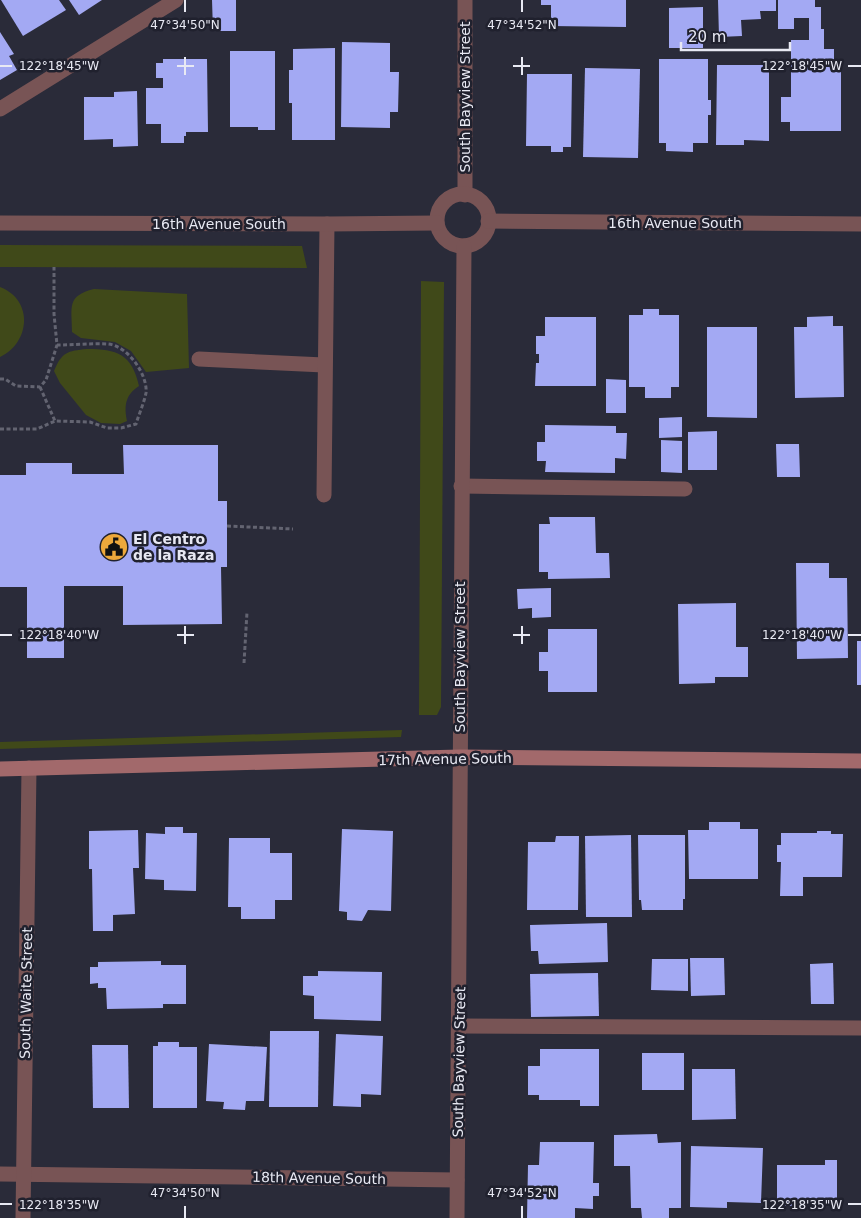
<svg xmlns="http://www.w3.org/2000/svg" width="861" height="1218" font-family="'DejaVu Sans',sans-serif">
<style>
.green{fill:#404919}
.building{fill:#a3a9f3}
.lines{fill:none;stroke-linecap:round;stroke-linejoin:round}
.path{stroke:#636471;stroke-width:3;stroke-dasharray:4 2.5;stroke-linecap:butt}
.lane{stroke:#785455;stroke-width:15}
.street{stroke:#785455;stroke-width:15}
.secondary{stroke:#a2696b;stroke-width:15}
.ticks{fill:none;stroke:#e8e9f3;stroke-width:2}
.labels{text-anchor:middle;stroke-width:5;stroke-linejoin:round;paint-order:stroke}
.street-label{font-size:14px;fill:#e8e9f3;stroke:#20212e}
.poi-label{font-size:14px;font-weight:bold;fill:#e8e9f3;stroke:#20212e;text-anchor:start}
.ticks-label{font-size:12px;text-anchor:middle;fill:#e8e9f3;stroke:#20212e;stroke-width:5;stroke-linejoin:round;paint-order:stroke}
</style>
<rect width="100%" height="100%" fill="#2a2b39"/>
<g class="green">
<polygon points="0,245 302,246 307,268 0,267"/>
<polygon points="421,281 444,282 441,707 437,715 419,715"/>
<path d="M 0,287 C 34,300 30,343 0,357 Z"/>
<path d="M 94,289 L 187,294 L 189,368 L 146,372 L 131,351 L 115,342 L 81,338 L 72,332 C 72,307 66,296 94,289 Z"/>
<path d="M 87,349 C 117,349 132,354 139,386 C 125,395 124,406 127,421 L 120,424 L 101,423 L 86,415 L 60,383 L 54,371 C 62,352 67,351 87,349 Z"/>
<polygon points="402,730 401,737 0,749 0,742"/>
</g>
<g class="building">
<polygon points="1,0 59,0 66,10 23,36"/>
<polygon points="69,0 102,0 79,15"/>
<polygon points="212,0 236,0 236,31 213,31"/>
<polygon points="541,0 626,0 626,27 551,26 551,5 541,5"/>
<polygon points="718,0 776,0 776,11 760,11 761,19 741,20 742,36 719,37"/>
<polygon points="778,0 815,0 815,7 821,7 821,29 824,29 824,49 834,49 834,70 841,70 841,131 790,131 790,122 781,122 781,97 791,97 791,40 809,40 809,18 794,18 794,29 778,29"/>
<polygon points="703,7 703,48 669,48 669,8"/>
<polygon points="0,32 14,54 9,56 17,70 0,80"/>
<polygon points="342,42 390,43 390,72 399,72 398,112 390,112 390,128 341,127"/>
<polygon points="335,48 335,140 292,140 292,103 289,103 289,70 293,70 293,49"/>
<polygon points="230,51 275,51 275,130 258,130 258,127 230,127"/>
<polygon points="163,59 207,59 208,132 186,132 186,136 184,136 184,143 161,143 161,124 146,124 146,88 163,88 163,78 156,78 156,63 163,63"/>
<polygon points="659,59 708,59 708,100 711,100 711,115 708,115 708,143 693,143 693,152 666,151 666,143 659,143"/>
<polygon points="717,65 769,65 769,141 744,140 744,145 716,145"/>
<polygon points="585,68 640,69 638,158 583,157"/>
<polygon points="527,74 572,74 571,147 563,147 563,152 551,152 551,146 526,146"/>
<polygon points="137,91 138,146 113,147 113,139 84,140 84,97 114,97 114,92"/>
<polygon points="643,309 659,309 659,315 679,315 679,387 671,387 671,398 645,398 645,387 629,387 629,315 643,315"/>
<polygon points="833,316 833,326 843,326 844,397 795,398 794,327 807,327 807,317"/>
<polygon points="545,317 596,317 596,386 535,386 536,363 539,363 539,354 536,354 536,336 545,336"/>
<polygon points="707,327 757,327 757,418 707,417"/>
<polygon points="606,379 626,380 626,413 606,413"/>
<polygon points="682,417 682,437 659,438 659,418"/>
<polygon points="545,425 616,426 616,433 627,433 626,459 615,458 615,473 545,472 546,461 537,461 537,442 545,442"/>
<polygon points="717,431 717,470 688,470 688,432"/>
<polygon points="661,440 682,441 682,473 661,472"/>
<polygon points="776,444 799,444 800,477 777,477"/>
<polygon points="123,445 218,445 218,501 227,501 227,567 221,567 222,624 123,625 123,586 64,586 64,658 27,658 27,587 0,587 0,475 26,475 26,463 72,463 72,474 124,474"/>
<polygon points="549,517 595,517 596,553 609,553 610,578 548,579 548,572 539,572 539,524 550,524"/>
<polygon points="796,563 829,563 829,578 847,578 848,658 797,659"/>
<polygon points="551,588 551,617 532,618 532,608 518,609 517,589"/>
<polygon points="736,603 736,647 748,647 748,677 715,677 715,683 679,684 678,604"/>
<polygon points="548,629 597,629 597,692 548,692 548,671 539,671 539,652 548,652"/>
<rect x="857" y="641" width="4" height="44"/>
<polygon points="709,822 740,822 740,829 758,829 758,879 689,879 688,830 709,830"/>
<polygon points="165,827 183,827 183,833 197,833 196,891 164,890 164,880 145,879 146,833 165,834"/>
<polygon points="342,829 393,831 391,911 368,910 362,921 347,920 347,912 339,911"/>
<polygon points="138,830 139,868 133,868 135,914 113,915 113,931 93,931 92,869 89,869 89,831"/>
<polygon points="817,831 831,831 831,834 843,834 842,877 803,877 803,896 780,896 781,862 777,862 777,845 781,845 781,833 817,833"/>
<polygon points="631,835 632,917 586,917 585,836"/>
<polygon points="638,835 685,835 685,899 683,899 683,910 642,910 641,900 639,900"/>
<polygon points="556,836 579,836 578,910 527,910 528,842 555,842"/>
<polygon points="229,838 270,838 270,853 292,853 292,900 275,900 275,919 241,919 241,907 228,907"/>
<polygon points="607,923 608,962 539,964 538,951 531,951 530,925"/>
<polygon points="690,958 724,958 725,995 691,996"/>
<polygon points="652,959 688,959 688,991 651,990"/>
<polygon points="161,961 161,965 186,965 186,1004 163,1004 163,1008 107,1009 106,988 98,988 98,983 90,984 90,967 98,967 98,962"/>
<polygon points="833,963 834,1004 811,1004 810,964"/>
<polygon points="318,971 382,972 381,1021 314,1019 314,996 303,995 303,976 318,976"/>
<polygon points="598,973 599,1016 531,1017 530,974"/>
<polygon points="270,1031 319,1031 318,1107 269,1107"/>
<polygon points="336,1034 383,1036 381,1095 361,1094 361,1107 333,1106"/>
<polygon points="158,1042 179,1042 179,1047 197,1047 197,1108 153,1108 153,1046 158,1046"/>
<polygon points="209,1044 267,1047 264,1101 246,1101 245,1110 223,1109 224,1102 206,1101"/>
<polygon points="92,1045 128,1045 129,1108 93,1108"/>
<polygon points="540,1049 599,1049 599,1106 580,1106 580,1100 539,1100 539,1095 528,1095 528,1066 540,1066"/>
<rect x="642" y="1053" width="42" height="37"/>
<polygon points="692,1069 735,1069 736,1119 692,1120"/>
<polygon points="657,1134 658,1143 681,1142 681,1208 669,1208 669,1218 642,1218 641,1208 631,1208 630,1166 614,1166 614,1135"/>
<polygon points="540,1142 594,1142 593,1183 599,1183 599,1196 593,1196 593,1209 575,1208 575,1218 527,1218 528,1165 539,1165"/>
<polygon points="691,1146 763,1148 761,1203 727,1202 727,1208 690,1207"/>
<polygon points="825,1160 837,1160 837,1201 814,1201 814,1206 777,1206 777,1165 825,1165"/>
</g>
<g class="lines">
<g class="path">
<polyline points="0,379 5,379 16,386 40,387 46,380 57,345 54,314 54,267"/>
<polyline points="40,387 55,421"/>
<path d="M 0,429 L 37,429 L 55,421 L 90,422 L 107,428 L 121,428 L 136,424 C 139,414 144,403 146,393 C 148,375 128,346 108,344 C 92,343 74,345 57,345"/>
<polyline points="227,526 293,529"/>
<polyline points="244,663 247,612"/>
</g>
<g class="lane">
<polyline points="0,109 176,0"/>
<polyline points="199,359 324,365"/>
<polyline points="461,486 685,489"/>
<polyline points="324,495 327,224"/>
<polyline points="459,1026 861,1028"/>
</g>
<g class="street">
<polyline points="465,0 465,195"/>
<circle cx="463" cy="220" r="26"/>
<polyline points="488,221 861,224"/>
<polyline points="0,223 327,224 437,223"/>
<polyline points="0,1174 457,1180"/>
<polyline points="23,1218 29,768"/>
<polyline points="457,1218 464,246"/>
</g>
<polyline class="secondary" points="0,769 460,757 861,761"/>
</g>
<path class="ticks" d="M 185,0 L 185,12M 522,0 L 522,12M 185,57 L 185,75M 522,57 L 522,75M 0,66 L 12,66M 177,66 L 194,66M 513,66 L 530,66M 848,66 L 861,66M 185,626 L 185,644M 522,626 L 522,644M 0,635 L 12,635M 177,635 L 194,635M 513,635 L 530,635M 848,635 L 861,635M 0,1204 L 12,1204M 848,1204 L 861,1204M 185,1206 L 185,1218M 522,1206 L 522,1218"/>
<defs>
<symbol id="civic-disc" viewBox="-11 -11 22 22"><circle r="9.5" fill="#eda83b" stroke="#20212e"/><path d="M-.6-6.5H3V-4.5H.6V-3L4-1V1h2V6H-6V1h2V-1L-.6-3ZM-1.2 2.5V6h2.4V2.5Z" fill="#111"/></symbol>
</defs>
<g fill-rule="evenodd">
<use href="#civic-disc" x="98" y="531" width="32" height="32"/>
</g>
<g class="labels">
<g class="street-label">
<text transform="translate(465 97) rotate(-90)" y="5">South Bayview Street</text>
<text x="675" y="228">16th Avenue South</text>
<text x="219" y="229">16th Avenue South</text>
<text transform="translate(460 657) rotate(-90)" y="5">South Bayview Street</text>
<text transform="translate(445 759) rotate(-1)" y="5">17th Avenue South</text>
<text transform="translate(26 993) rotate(-89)" y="5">South Waite Street</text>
<text transform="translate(459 1062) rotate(-89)" y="5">South Bayview Street</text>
<text transform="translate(319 1178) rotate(1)" y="5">18th Avenue South</text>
</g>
<g class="poi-label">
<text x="133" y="544">El Centro<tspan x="133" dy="16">de la Raza</tspan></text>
</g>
</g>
<g class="ticks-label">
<text x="185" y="29">47°34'50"N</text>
<text x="522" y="29">47°34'52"N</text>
<text x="802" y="70">122°18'45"W</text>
<text x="59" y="70">122°18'45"W</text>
<text x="59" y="639">122°18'40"W</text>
<text x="802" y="639">122°18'40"W</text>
<text x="185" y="1197">47°34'50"N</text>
<text x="522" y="1197">47°34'52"N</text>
<text x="802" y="1209">122°18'35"W</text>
<text x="59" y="1209">122°18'35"W</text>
</g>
<path d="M681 42v8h109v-8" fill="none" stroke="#e8e9f3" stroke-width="2.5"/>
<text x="688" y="42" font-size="15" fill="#e8e9f3" stroke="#20212e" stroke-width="4" paint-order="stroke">20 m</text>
</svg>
